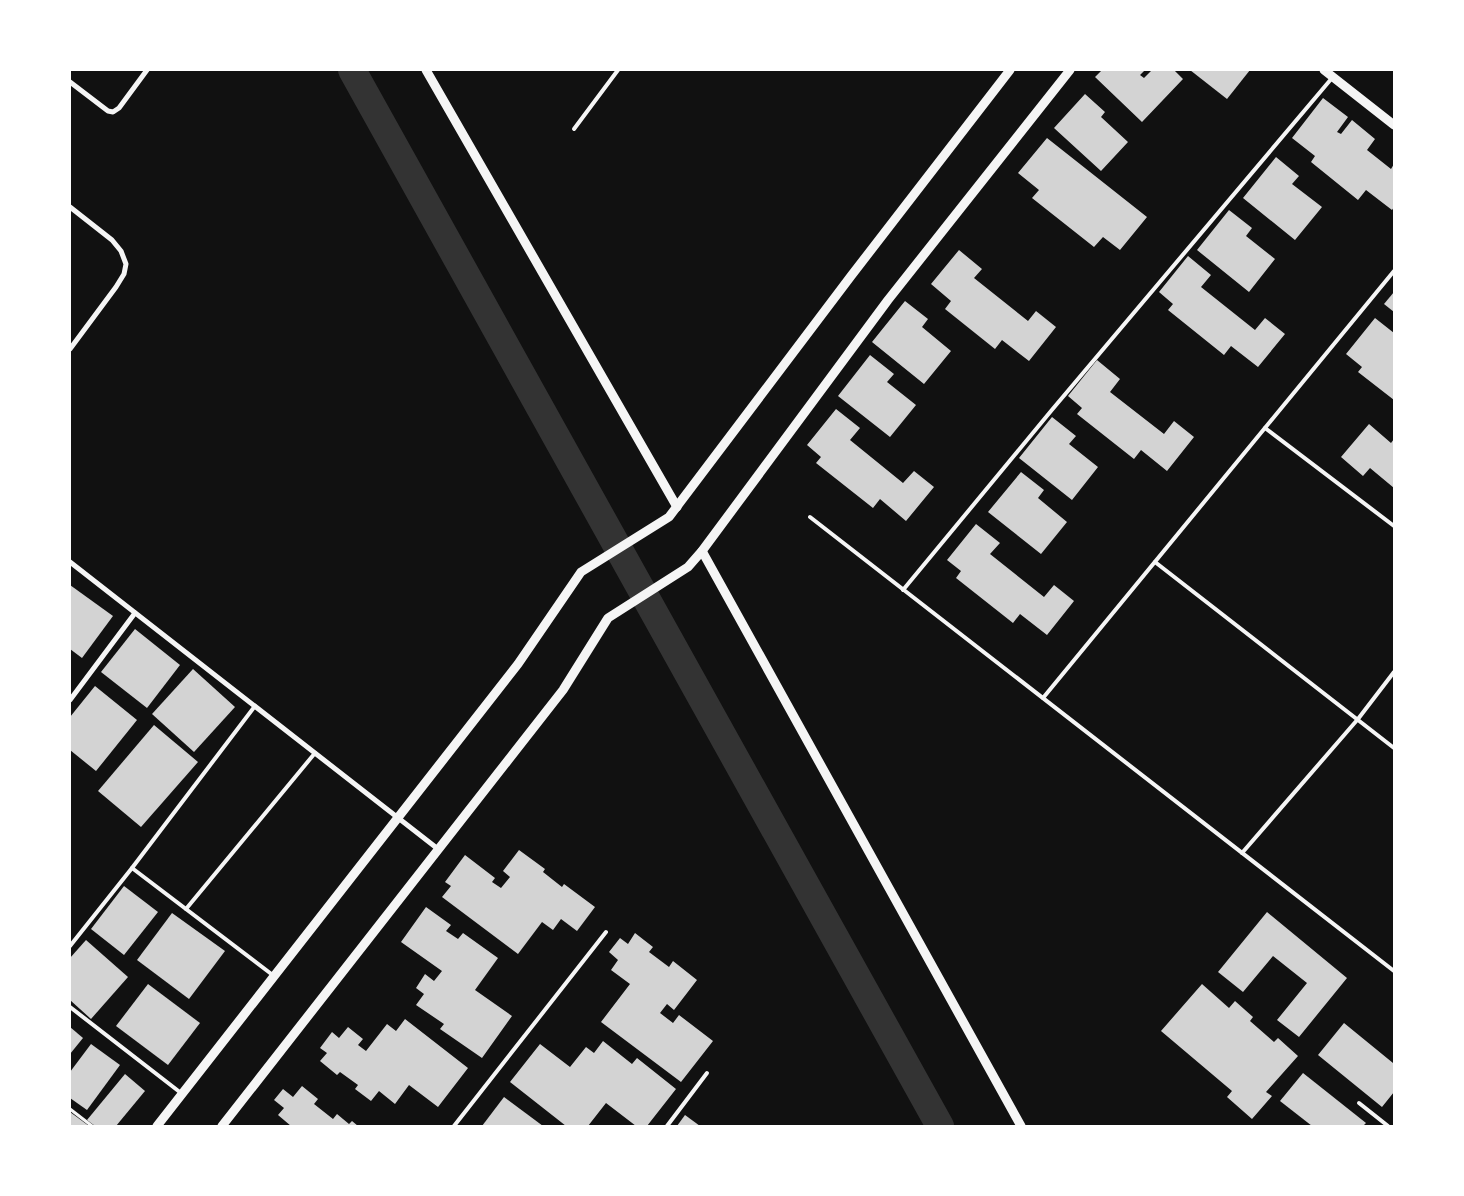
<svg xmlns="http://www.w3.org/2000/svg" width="1464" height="1196" font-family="'Space Grotesk',sans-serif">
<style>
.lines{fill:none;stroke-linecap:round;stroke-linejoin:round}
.canal{stroke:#333;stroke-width:28}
.building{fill:#d3d3d3}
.path{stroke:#f5f5f5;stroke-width:3}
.service{stroke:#f5f5f5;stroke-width:4}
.minor{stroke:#f5f5f5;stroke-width:5}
.tertiary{stroke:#f5f5f5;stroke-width:9}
</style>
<rect width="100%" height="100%" fill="#111"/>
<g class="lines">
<polyline class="canal" points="352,70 940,1126"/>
</g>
<g class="building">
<polygon points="1102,70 1145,70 1140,75 1144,78 1152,70 1174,70 1183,79 1142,122 1095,77"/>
<polygon points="1190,70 1250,70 1227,99"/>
<polygon points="1085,94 1105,112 1101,117 1128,142 1101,171 1054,128"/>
<polygon points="1323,98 1348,117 1337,132 1341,134 1352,120 1375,139 1367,150 1391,169 1394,164 1394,207 1392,210 1366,190 1358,200 1311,162 1315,156 1292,138"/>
<polygon points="1047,138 1147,217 1120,250 1103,237 1094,247 1032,198 1039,190 1018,173"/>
<polygon points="1276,157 1299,176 1292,184 1322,207 1295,240 1243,198"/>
<polygon points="1229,210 1252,228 1246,236 1275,259 1249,292 1197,250"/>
<polygon points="959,250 982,269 974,278 1028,321 1036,311 1056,327 1029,361 1002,340 995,349 945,309 951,301 931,284"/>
<polygon points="1188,256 1211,275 1201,287 1255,330 1265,318 1285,334 1258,367 1231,346 1224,355 1168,310 1173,304 1159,292"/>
<polygon points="1394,292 1394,312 1384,304"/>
<polygon points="905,301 928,319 922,327 951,351 924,384 872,342"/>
<polygon points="1375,318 1394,333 1394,400 1358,372 1362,367 1346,354"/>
<polygon points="870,355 894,374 887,382 916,405 890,437 838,396"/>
<polygon points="1097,360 1120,379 1110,392 1164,434 1174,421 1194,437 1167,471 1141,450 1134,459 1077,414 1082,408 1068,396"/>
<polygon points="836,409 860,428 850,440 903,483 914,471 934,487 906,521 880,499 873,508 816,463 821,457 807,445"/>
<polygon points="1052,417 1076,436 1069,444 1098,467 1072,500 1019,458"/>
<polygon points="1369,424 1391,443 1394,439 1394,488 1370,468 1363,476 1341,457"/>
<polygon points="1021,472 1044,490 1038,498 1067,522 1041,554 988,512"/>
<polygon points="976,524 1000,543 990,554 1044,597 1054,585 1074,601 1047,635 1020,614 1013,623 956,578 961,571 947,560"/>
<polygon points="70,585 113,616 82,658 70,649"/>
<polygon points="135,629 180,665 147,708 101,672"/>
<polygon points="193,669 235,707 194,752 152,714"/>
<polygon points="95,686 137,720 96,771 70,750 70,717"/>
<polygon points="154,725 198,762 141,827 98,791"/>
<polygon points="519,850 545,869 543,872 562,887 564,884 595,907 577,931 561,919 553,930 542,922 518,954 442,897 451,886 445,882 465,855 495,878 492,882 501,888 510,877 503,871"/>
<polygon points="124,886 158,912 124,955 91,929"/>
<polygon points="426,907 451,925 446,931 458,939 463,933 498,958 475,990 512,1016 482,1058 440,1029 444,1024 416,1005 424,994 416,988 425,974 434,981 442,971 401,942"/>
<polygon points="1267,912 1347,978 1299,1037 1277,1020 1307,983 1273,956 1243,992 1218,972"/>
<polygon points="172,913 225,951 189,999 137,960"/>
<polygon points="635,933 653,947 649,952 669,967 673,961 697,980 674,1010 667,1004 660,1013 673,1023 679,1015 713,1041 681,1082 601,1022 630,984 611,970 618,960 609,952 620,938 628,944"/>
<polygon points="86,940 128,977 91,1019 70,1000 70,958"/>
<polygon points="148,984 200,1023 168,1065 116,1026"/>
<polygon points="1202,984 1229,1008 1235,1001 1253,1017 1250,1021 1274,1042 1278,1038 1298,1056 1266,1092 1272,1096 1252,1119 1227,1097 1232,1091 1161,1031"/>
<polygon points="405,1019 468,1068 438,1107 409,1085 395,1104 379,1091 371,1101 355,1089 358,1085 340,1072 337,1075 320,1061 327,1053 320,1048 332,1032 339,1038 348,1027 363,1039 358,1045 366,1051 387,1024 396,1031"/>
<polygon points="1344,1023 1393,1063 1394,1061 1394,1092 1382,1107 1318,1055"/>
<polygon points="70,1027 83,1038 70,1054"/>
<polygon points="603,1041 632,1064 637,1058 676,1089 647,1126 636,1126 606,1103 588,1126 566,1126 510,1082 540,1044 570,1067 586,1047 594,1053"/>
<polygon points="91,1044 120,1065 87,1110 70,1098 70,1072"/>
<polygon points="1303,1073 1366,1123 1363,1126 1312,1126 1280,1101"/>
<polygon points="125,1074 145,1091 116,1126 95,1126 87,1120"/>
<polygon points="302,1086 318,1099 314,1104 333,1119 337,1114 349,1124 352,1121 358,1126 291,1126 278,1115 284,1108 274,1100 283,1089 293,1097"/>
<polygon points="504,1097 543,1126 482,1126"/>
<polygon points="70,1112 89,1126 70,1126"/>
<polygon points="685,1115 700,1126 677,1126"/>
</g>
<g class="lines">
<polyline class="path" points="70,1109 92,1126"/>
<g class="service">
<polyline points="574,129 618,70"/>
<polyline points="1265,428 1394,526"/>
<polyline points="810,517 1394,971"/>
<polyline points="1155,562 1394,748"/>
<polyline points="903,590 1051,411 1332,78"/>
<polyline points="1043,698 1394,271"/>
<polyline points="255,706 132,868 274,976"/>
<polyline points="1242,853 1358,719 1394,672"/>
<polyline points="186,909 315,753"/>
<polyline points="70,946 132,868"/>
<polyline points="70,1007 181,1093"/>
<polyline points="1359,1103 1388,1126"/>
<polyline points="454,1126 606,932"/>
<polyline points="667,1126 707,1073"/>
</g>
<g class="minor">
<polyline points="70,82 108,111 113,112 119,108 147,70"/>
<polyline points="70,207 112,240 121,251 126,264 124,274 116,287 70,349"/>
<polyline points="70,562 438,849"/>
<polyline points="70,700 135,613"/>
</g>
<g class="tertiary">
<polyline points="426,70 677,507"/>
<polyline points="1324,70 1394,125"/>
<polyline points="702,551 1021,1126"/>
<polyline points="157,1126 518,664 581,572 669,517 851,276 1010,70"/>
<polyline points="222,1126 563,690 608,618 688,567 702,551 888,300 1070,70"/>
</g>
</g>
<rect width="1464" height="1196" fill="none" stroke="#ffffff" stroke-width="142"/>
</svg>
